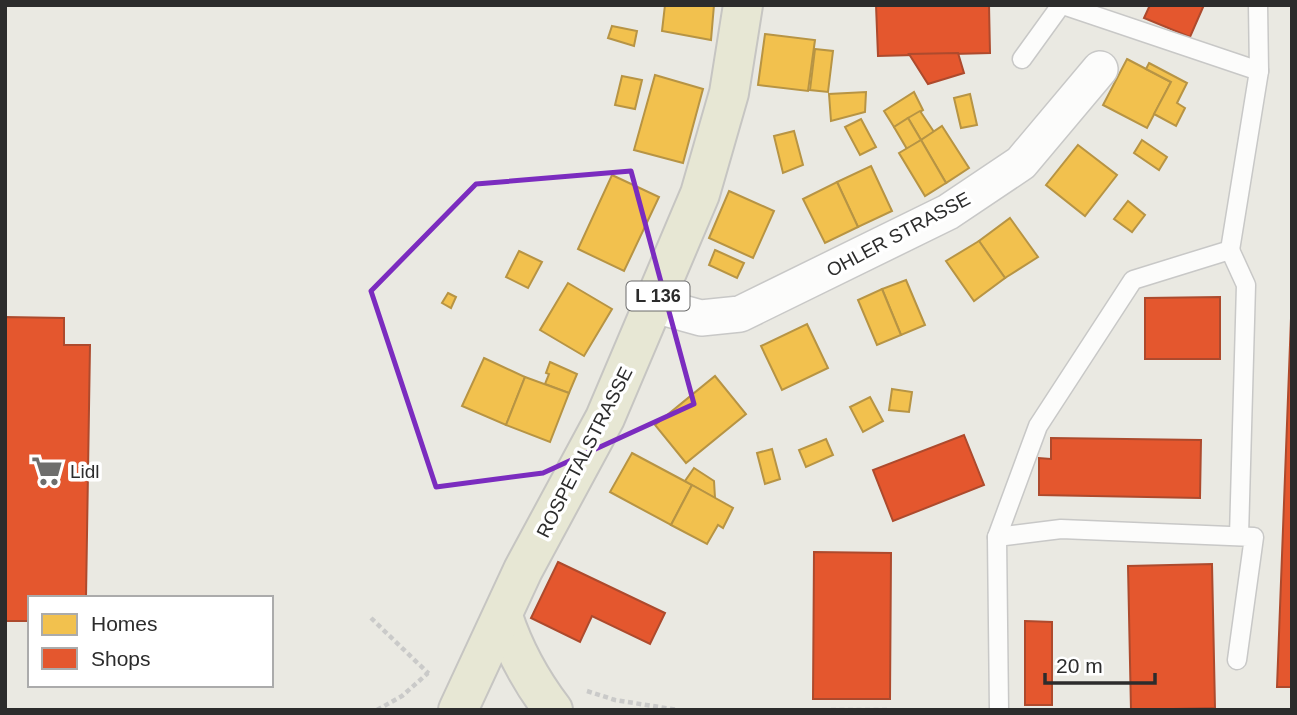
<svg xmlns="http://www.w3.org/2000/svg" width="1297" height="715" font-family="Helvetica,sans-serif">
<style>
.homes{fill:#f2c14e;stroke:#b79444;stroke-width:2}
.shops{fill:#e4572e;stroke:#ad4a2d;stroke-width:2}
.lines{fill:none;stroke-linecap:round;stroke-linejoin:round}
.service-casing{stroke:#c8c8c7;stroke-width:21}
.minor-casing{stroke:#c8c8c7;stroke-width:38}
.primary-casing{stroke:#c6c5c2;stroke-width:42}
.path{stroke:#cacac9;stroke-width:4.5;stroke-dasharray:5 3.5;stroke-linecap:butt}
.service{stroke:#fcfcfb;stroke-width:18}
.minor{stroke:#fcfcfb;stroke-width:35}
.primary{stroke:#e7e7d4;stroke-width:38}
.marked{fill:none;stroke:#7b2cbf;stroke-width:5;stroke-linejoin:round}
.labels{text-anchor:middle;stroke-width:7;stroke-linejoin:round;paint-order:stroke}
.shield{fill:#fff;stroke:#6b6b6b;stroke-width:2}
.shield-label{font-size:18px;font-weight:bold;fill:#2c2c2c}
.street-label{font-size:19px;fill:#2c2c2c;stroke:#fff}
.poi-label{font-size:19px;fill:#2c2c2c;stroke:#fff;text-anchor:start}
</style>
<rect width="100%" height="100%" fill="#eae9e2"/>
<g class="homes">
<polygon points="665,5 714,5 711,40 662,31"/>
<polygon points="612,26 637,31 634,46 608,38"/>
<polygon points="765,34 815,40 808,91 758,85"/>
<polygon points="815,49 833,51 828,92 810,90"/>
<polygon points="1127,59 1171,82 1147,128 1103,105"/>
<polygon points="1149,63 1187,83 1177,103 1185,108 1176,126 1154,114 1171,82 1146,69"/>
<polygon points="655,75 703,89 683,163 634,150"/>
<polygon points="622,76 642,80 635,109 615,105"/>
<polygon points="866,92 865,112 831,121 829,94"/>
<polygon points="914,92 923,110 894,127 884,111"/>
<polygon points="970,94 977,125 961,128 954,98"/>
<polygon points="920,111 934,132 921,140 908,118"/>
<polygon points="908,118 921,140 907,149 894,127"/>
<polygon points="861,119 876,147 860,155 845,127"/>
<polygon points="942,126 969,168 946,183 921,140"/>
<polygon points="794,131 803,165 783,173 774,136"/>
<polygon points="921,140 946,183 925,196 899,153"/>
<polygon points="1142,140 1167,157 1159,170 1134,153"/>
<polygon points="1078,145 1117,175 1085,216 1046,185"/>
<polygon points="871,166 892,211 858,227 837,182"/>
<polygon points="612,175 659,197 624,271 578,249"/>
<polygon points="837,182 858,227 825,243 803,199"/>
<polygon points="729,191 774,211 753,258 709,238"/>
<polygon points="1128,201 1145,215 1132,232 1114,219"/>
<polygon points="1010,218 1038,257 1005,278 979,241"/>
<polygon points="979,241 1005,278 974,301 946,261"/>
<polygon points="715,250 744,263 737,278 709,265"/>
<polygon points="519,251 542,262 528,288 506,277"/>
<polygon points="906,280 925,325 901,335 882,289"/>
<polygon points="568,283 612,309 584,356 540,330"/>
<polygon points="882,289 901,335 877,345 858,300"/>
<polygon points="448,293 456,297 451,308 442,303"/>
<polygon points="807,324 828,368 782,390 761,346"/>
<polygon points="484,358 525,377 506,425 462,406"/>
<polygon points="550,362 577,374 569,393 545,384 549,374 546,373"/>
<polygon points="715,376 746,414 686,463 655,425"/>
<polygon points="525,377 569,393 550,442 506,425"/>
<polygon points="892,389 912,392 909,412 889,410"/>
<polygon points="870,397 883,421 863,432 850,407"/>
<polygon points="826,439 833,455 806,467 799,450"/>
<polygon points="772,449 780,479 765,484 757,453"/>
<polygon points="632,453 692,485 671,525 610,492"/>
<polygon points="694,468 714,481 715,498 685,481"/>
<polygon points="692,485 733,508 723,528 718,525 707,544 671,525"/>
</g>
<g class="shops">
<polygon points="876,5 989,5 990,53 878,56"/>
<polygon points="1150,5 1204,5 1190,37 1144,18"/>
<polygon points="958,53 964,73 928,84 909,54"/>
<polygon points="1292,292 1292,687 1277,687"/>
<polygon points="1220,297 1220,359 1145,359 1145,298"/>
<polygon points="5,317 64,318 64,345 90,345 86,598 30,598 30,621 5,621"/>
<polygon points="964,435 984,485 893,521 873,470"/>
<polygon points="1051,438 1201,440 1200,498 1039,495 1039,458 1051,459"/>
<polygon points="814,552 891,553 890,699 813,699"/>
<polygon points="558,562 665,613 650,644 592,616 580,642 531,618"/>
<polygon points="1212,564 1215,708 1131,710 1128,566"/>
<polygon points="1025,621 1052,622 1052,705 1025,705"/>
</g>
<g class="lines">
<defs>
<g id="service">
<polyline points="1063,5 1259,71"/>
<polyline points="1022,59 1061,5"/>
<polyline points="1230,250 1246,285 1239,536"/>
<polyline points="997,537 1038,426 1133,280 1230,250 1259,71 1258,5"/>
<polyline points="999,710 997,537 1061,529 1254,537 1237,660"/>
</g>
<polyline id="minor" points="654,305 701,318 740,314 948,212 1021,163 1100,69"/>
<g id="primary">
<path d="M 503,616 C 514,650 531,681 553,710"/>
<polyline points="458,710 523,570 605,418 700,194 729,93 743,5"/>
</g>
</defs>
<use href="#service" class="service-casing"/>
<use href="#minor" class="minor-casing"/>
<use href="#primary" class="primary-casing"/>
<g class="path">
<polyline points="371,618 428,673"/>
<polyline points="587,691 615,700 678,710"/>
<polyline points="377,710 402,696 428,673 432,675"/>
<polyline points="831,710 887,710"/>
</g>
<use href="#service" class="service"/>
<use href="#minor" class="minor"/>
<use href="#primary" class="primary"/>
</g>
<path class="marked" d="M 631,171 L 694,404 L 543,473 L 436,487 L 371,291 L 476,184 Z"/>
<defs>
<symbol id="supermarket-bare" viewBox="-9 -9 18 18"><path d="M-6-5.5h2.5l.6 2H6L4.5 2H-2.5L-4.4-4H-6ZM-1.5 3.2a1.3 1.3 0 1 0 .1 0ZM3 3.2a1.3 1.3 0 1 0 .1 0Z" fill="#6e6e6c" stroke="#fff" stroke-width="2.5" paint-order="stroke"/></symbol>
</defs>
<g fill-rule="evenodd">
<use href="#supermarket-bare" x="25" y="449" width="44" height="44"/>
</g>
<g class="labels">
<rect class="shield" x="626.5" y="281.5" width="63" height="29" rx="5"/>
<g class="shield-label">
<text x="658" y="302">L 136</text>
</g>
<g class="street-label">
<text transform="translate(898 234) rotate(-28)" y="7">OHLER STRASSE</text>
<text transform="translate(584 452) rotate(-63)" y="7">ROSPETALSTRASSE</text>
</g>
<g class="poi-label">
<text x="70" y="478">Lidl</text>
</g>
</g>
<rect width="1297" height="715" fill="none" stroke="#2c2c2c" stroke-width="14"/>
<rect x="28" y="596" width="245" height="91" fill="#ffffff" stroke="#ababab" stroke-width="2"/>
<rect x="42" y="614" width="35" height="21" fill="#f2c14e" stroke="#ababab" stroke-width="2"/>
<text x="91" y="631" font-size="21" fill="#2c2c2c">Homes</text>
<rect x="42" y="648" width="35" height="21" fill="#e4572e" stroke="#ababab" stroke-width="2"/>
<text x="91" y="666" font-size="21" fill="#2c2c2c">Shops</text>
<path d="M1045 673v10h110v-10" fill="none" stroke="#2c2c2c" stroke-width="3.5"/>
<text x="1056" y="673" font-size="21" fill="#2c2c2c" stroke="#ffffff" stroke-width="5" paint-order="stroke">20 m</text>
</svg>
